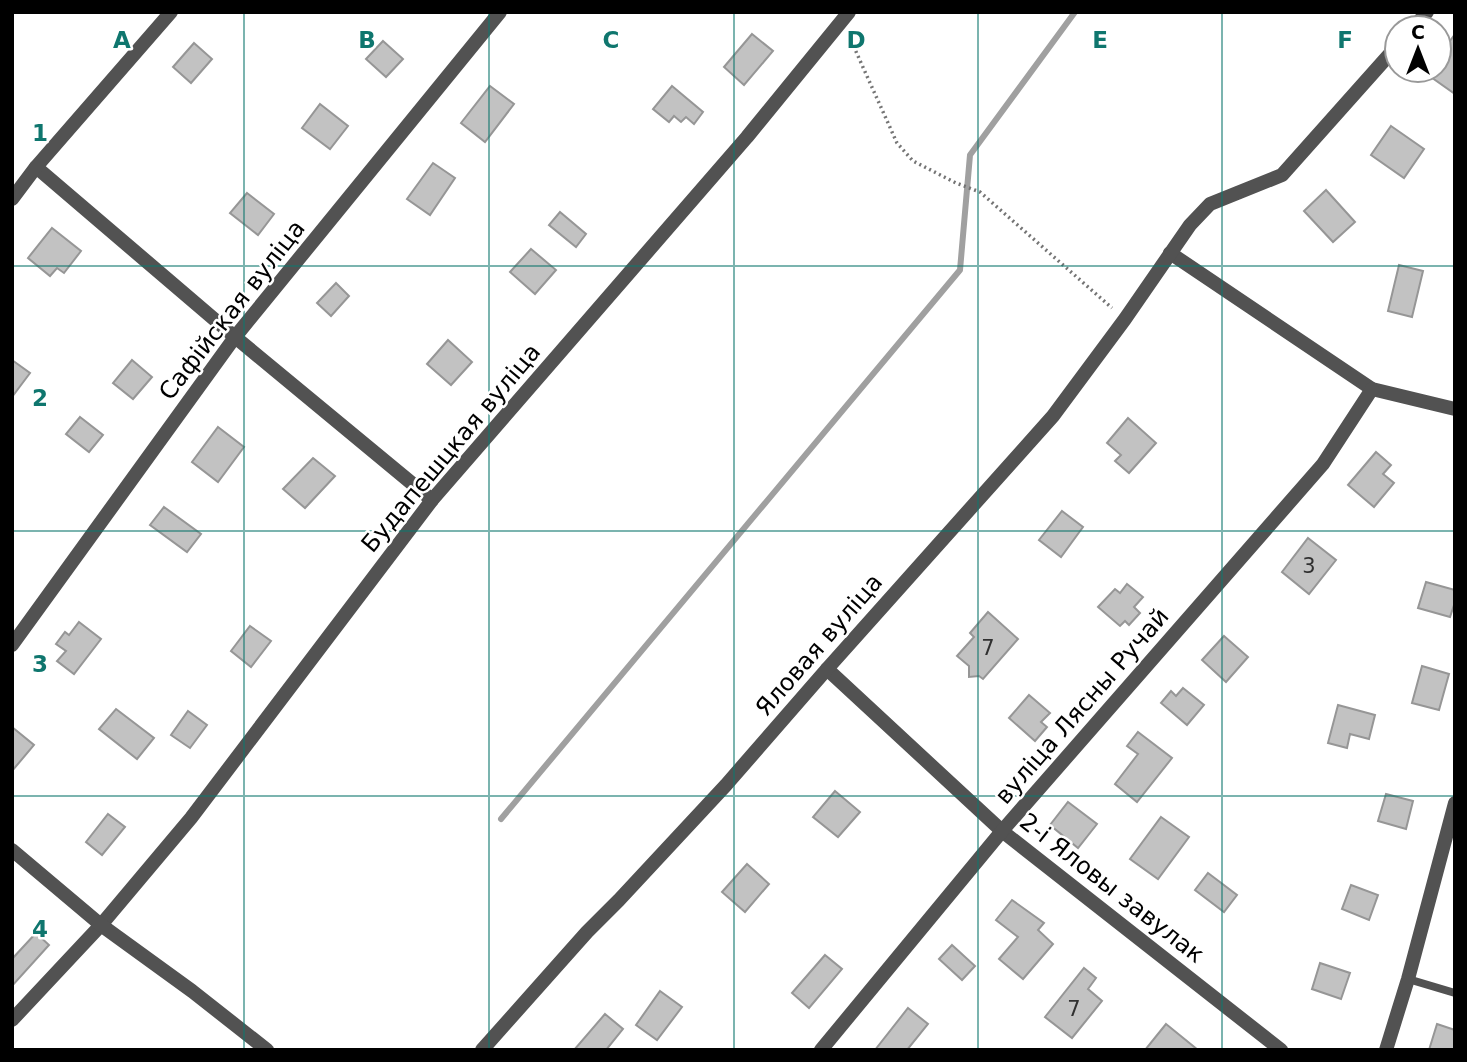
<svg xmlns="http://www.w3.org/2000/svg" width="1467" height="1062" font-family="'DejaVu Sans',sans-serif">
<style>
.lines{fill:none;stroke-linecap:round;stroke-linejoin:round}
.stream{stroke:#a0a0a0;stroke-width:6}
.building{fill:#c2c2c2;stroke:#969696;stroke-width:2}
.path{stroke:#747474;stroke-width:3.5;stroke-dasharray:2 3.5;stroke-linecap:butt}
.service{stroke:#525252;stroke-width:8}
.minor{stroke:#525252;stroke-width:14}
.tertiary{stroke:#525252;stroke-width:14}
.grid{fill:none;stroke:#0f766e;stroke-width:2;stroke-opacity:0.55}
.labels{text-anchor:middle;stroke-width:5;stroke-linejoin:round;paint-order:stroke}
.number-label{font-size:21px;fill:#303030}
.street-label{font-size:24px;fill:#000;stroke:#fff}
.grid-label{font-size:23px;text-anchor:middle;font-weight:bold;fill:#0f766e;stroke:#fff;stroke-width:5;stroke-linejoin:round;paint-order:stroke}
</style>
<rect width="100%" height="100%" fill="#fff"/>
<g class="lines">
<polyline class="stream" points="501,819 960,270 970,155 1075,12"/>
</g>
<g class="building">
<polygon points="752,34 773,51 744,85 724,67"/>
<polygon points="1455,34 1455,94 1421,70 1439,70 1439,56"/>
<polygon points="383,41 403,59 386,77 366,59"/>
<polygon points="194,43 212,59 191,83 173,67"/>
<polygon points="490,86 514,104 485,142 461,123"/>
<polygon points="672,86 703,112 694,124 686,117 681,122 674,116 669,122 653,109"/>
<polygon points="320,104 348,126 330,149 302,128"/>
<polygon points="1391,126 1424,149 1404,178 1371,155"/>
<polygon points="433,163 455,178 430,215 407,199"/>
<polygon points="1326,190 1355,222 1333,242 1304,211"/>
<polygon points="247,193 274,214 258,235 230,213"/>
<polygon points="560,212 586,234 576,247 549,225"/>
<polygon points="52,228 81,251 64,273 57,268 50,276 28,258"/>
<polygon points="531,249 556,270 535,294 510,272"/>
<polygon points="1399,265 1423,271 1412,317 1388,311"/>
<polygon points="336,283 349,296 331,316 317,303"/>
<polygon points="448,340 472,362 451,385 427,364"/>
<polygon points="12,360 30,373 12,397"/>
<polygon points="132,360 152,377 133,399 113,383"/>
<polygon points="80,417 103,435 89,452 66,434"/>
<polygon points="1128,418 1156,443 1129,473 1115,461 1121,455 1107,443"/>
<polygon points="218,427 244,447 218,482 192,462"/>
<polygon points="1376,452 1391,465 1383,474 1394,483 1374,507 1348,485"/>
<polygon points="313,458 335,476 305,508 283,489"/>
<polygon points="164,507 201,534 187,552 150,525"/>
<polygon points="1062,511 1083,527 1061,557 1039,540"/>
<polygon points="1308,538 1336,560 1309,594 1282,572"/>
<polygon points="1426,582 1455,590 1455,602 1450,617 1418,608"/>
<polygon points="1127,584 1143,597 1134,607 1140,613 1129,625 1125,621 1120,626 1098,607 1115,589 1120,593"/>
<polygon points="988,612 1018,639 983,679 979,676 969,677 969,666 957,656 974,637 970,633"/>
<polygon points="79,622 101,639 74,674 57,661 66,651 56,644 65,632 69,635"/>
<polygon points="250,626 271,641 251,667 231,651"/>
<polygon points="1224,636 1248,657 1226,682 1202,660"/>
<polygon points="1422,666 1449,674 1439,710 1412,703"/>
<polygon points="1183,688 1204,705 1187,725 1161,703 1171,691 1176,696"/>
<polygon points="1029,695 1050,713 1041,722 1047,727 1035,741 1009,718"/>
<polygon points="1338,705 1375,715 1369,739 1350,734 1347,748 1328,743"/>
<polygon points="116,709 154,738 137,759 99,729"/>
<polygon points="188,711 207,725 190,748 171,735"/>
<polygon points="12,727 34,745 12,771"/>
<polygon points="1138,732 1172,758 1137,802 1115,784 1138,754 1127,746"/>
<polygon points="835,791 860,812 838,837 813,817"/>
<polygon points="1386,794 1413,801 1406,829 1378,821"/>
<polygon points="1068,802 1097,824 1078,848 1050,825"/>
<polygon points="108,814 125,827 102,855 86,842"/>
<polygon points="1161,817 1189,837 1158,879 1130,859"/>
<polygon points="747,864 769,884 745,912 722,892"/>
<polygon points="1208,873 1237,895 1224,912 1195,890"/>
<polygon points="1351,885 1378,895 1369,920 1342,909"/>
<polygon points="1012,900 1044,923 1038,930 1053,944 1023,979 999,959 1018,937 996,920"/>
<polygon points="36,933 49,945 12,986 12,959"/>
<polygon points="952,945 975,966 962,980 939,959"/>
<polygon points="825,955 842,969 809,1008 792,993"/>
<polygon points="1320,963 1350,973 1341,999 1312,989"/>
<polygon points="1084,968 1096,978 1088,989 1102,1001 1072,1038 1045,1017"/>
<polygon points="660,991 682,1007 657,1040 636,1025"/>
<polygon points="908,1008 928,1024 907,1050 875,1050"/>
<polygon points="605,1014 623,1029 606,1050 574,1050"/>
<polygon points="1166,1024 1198,1050 1145,1050"/>
<polygon points="1437,1024 1455,1030 1455,1050 1429,1050"/>
</g>
<g class="lines">
<polyline class="path" points="849,36 897,143 913,161 956,183 980,192 1112,308"/>
<polyline class="service" points="1408,979 1455,993"/>
<g class="minor">
<polyline points="1413,28 1427,12"/>
<polyline points="36,167 235,337 432,500"/>
<polyline points="12,199 36,167 171,12"/>
<polyline points="1170,253 1372,389 1455,409"/>
<polyline points="12,645 235,337 500,12"/>
<polyline points="827,669 1002,831 1281,1050"/>
<polyline points="12,1020 101,925 191,818 432,500 747,137 849,12"/>
<polyline points="482,1050 587,932 619,900 726,785 827,669 1053,416 1125,319 1190,225 1210,204 1282,175 1397,46"/>
<polyline points="821,1050 1002,831 1323,464 1372,389"/>
</g>
<g class="tertiary">
<polyline points="12,850 101,925 192,991 267,1050"/>
<polyline points="1386,1050 1408,979 1455,803"/>
</g>
</g>
<path class="grid" d="M 244,12 L 244,1050M 489,12 L 489,1050M 734,12 L 734,1050M 978,12 L 978,1050M 1222,12 L 1222,1050M 12,266 L 1455,266M 12,531 L 1455,531M 12,796 L 1455,796"/>
<g class="labels">
<g class="number-label">
<text x="1309" y="573">3</text>
<text x="988" y="655">7</text>
<text x="1074" y="1016">7</text>
</g>
<g class="street-label">
<text transform="translate(232 310) rotate(-52)" y="8">Сафійская вуліца</text>
<text transform="translate(451 448) rotate(-50)" y="8">Будапешцкая вуліца</text>
<text transform="translate(819 645) rotate(-49)" y="8">Яловая вуліца</text>
<text transform="translate(1082 706) rotate(-49)" y="8">вуліца Лясны Ручай</text>
<text transform="translate(1112 888) rotate(38)" y="8">2-і Яловы завулак</text>
</g>
</g>
<g class="grid-label">
<text x="122" y="48">A</text>
<text x="367" y="48">B</text>
<text x="611" y="48">C</text>
<text x="856" y="48">D</text>
<text x="1100" y="48">E</text>
<text x="1345" y="48">F</text>
<text x="40" y="141">1</text>
<text x="40" y="406">2</text>
<text x="40" y="672">3</text>
<text x="40" y="937">4</text>
</g>
<rect width="1467" height="1062" fill="none" stroke="#000000" stroke-width="28"/>
<g transform="translate(1418 49)"><circle r="33" fill="#ffffff" stroke="#999999" stroke-width="2"/>
<path d="M0-5L12 26L0 18L-12 26Z" fill="#000000"/>
<text y="-10" font-size="19" font-weight="bold" text-anchor="middle" fill="#000000">С</text>
</g>
</svg>
